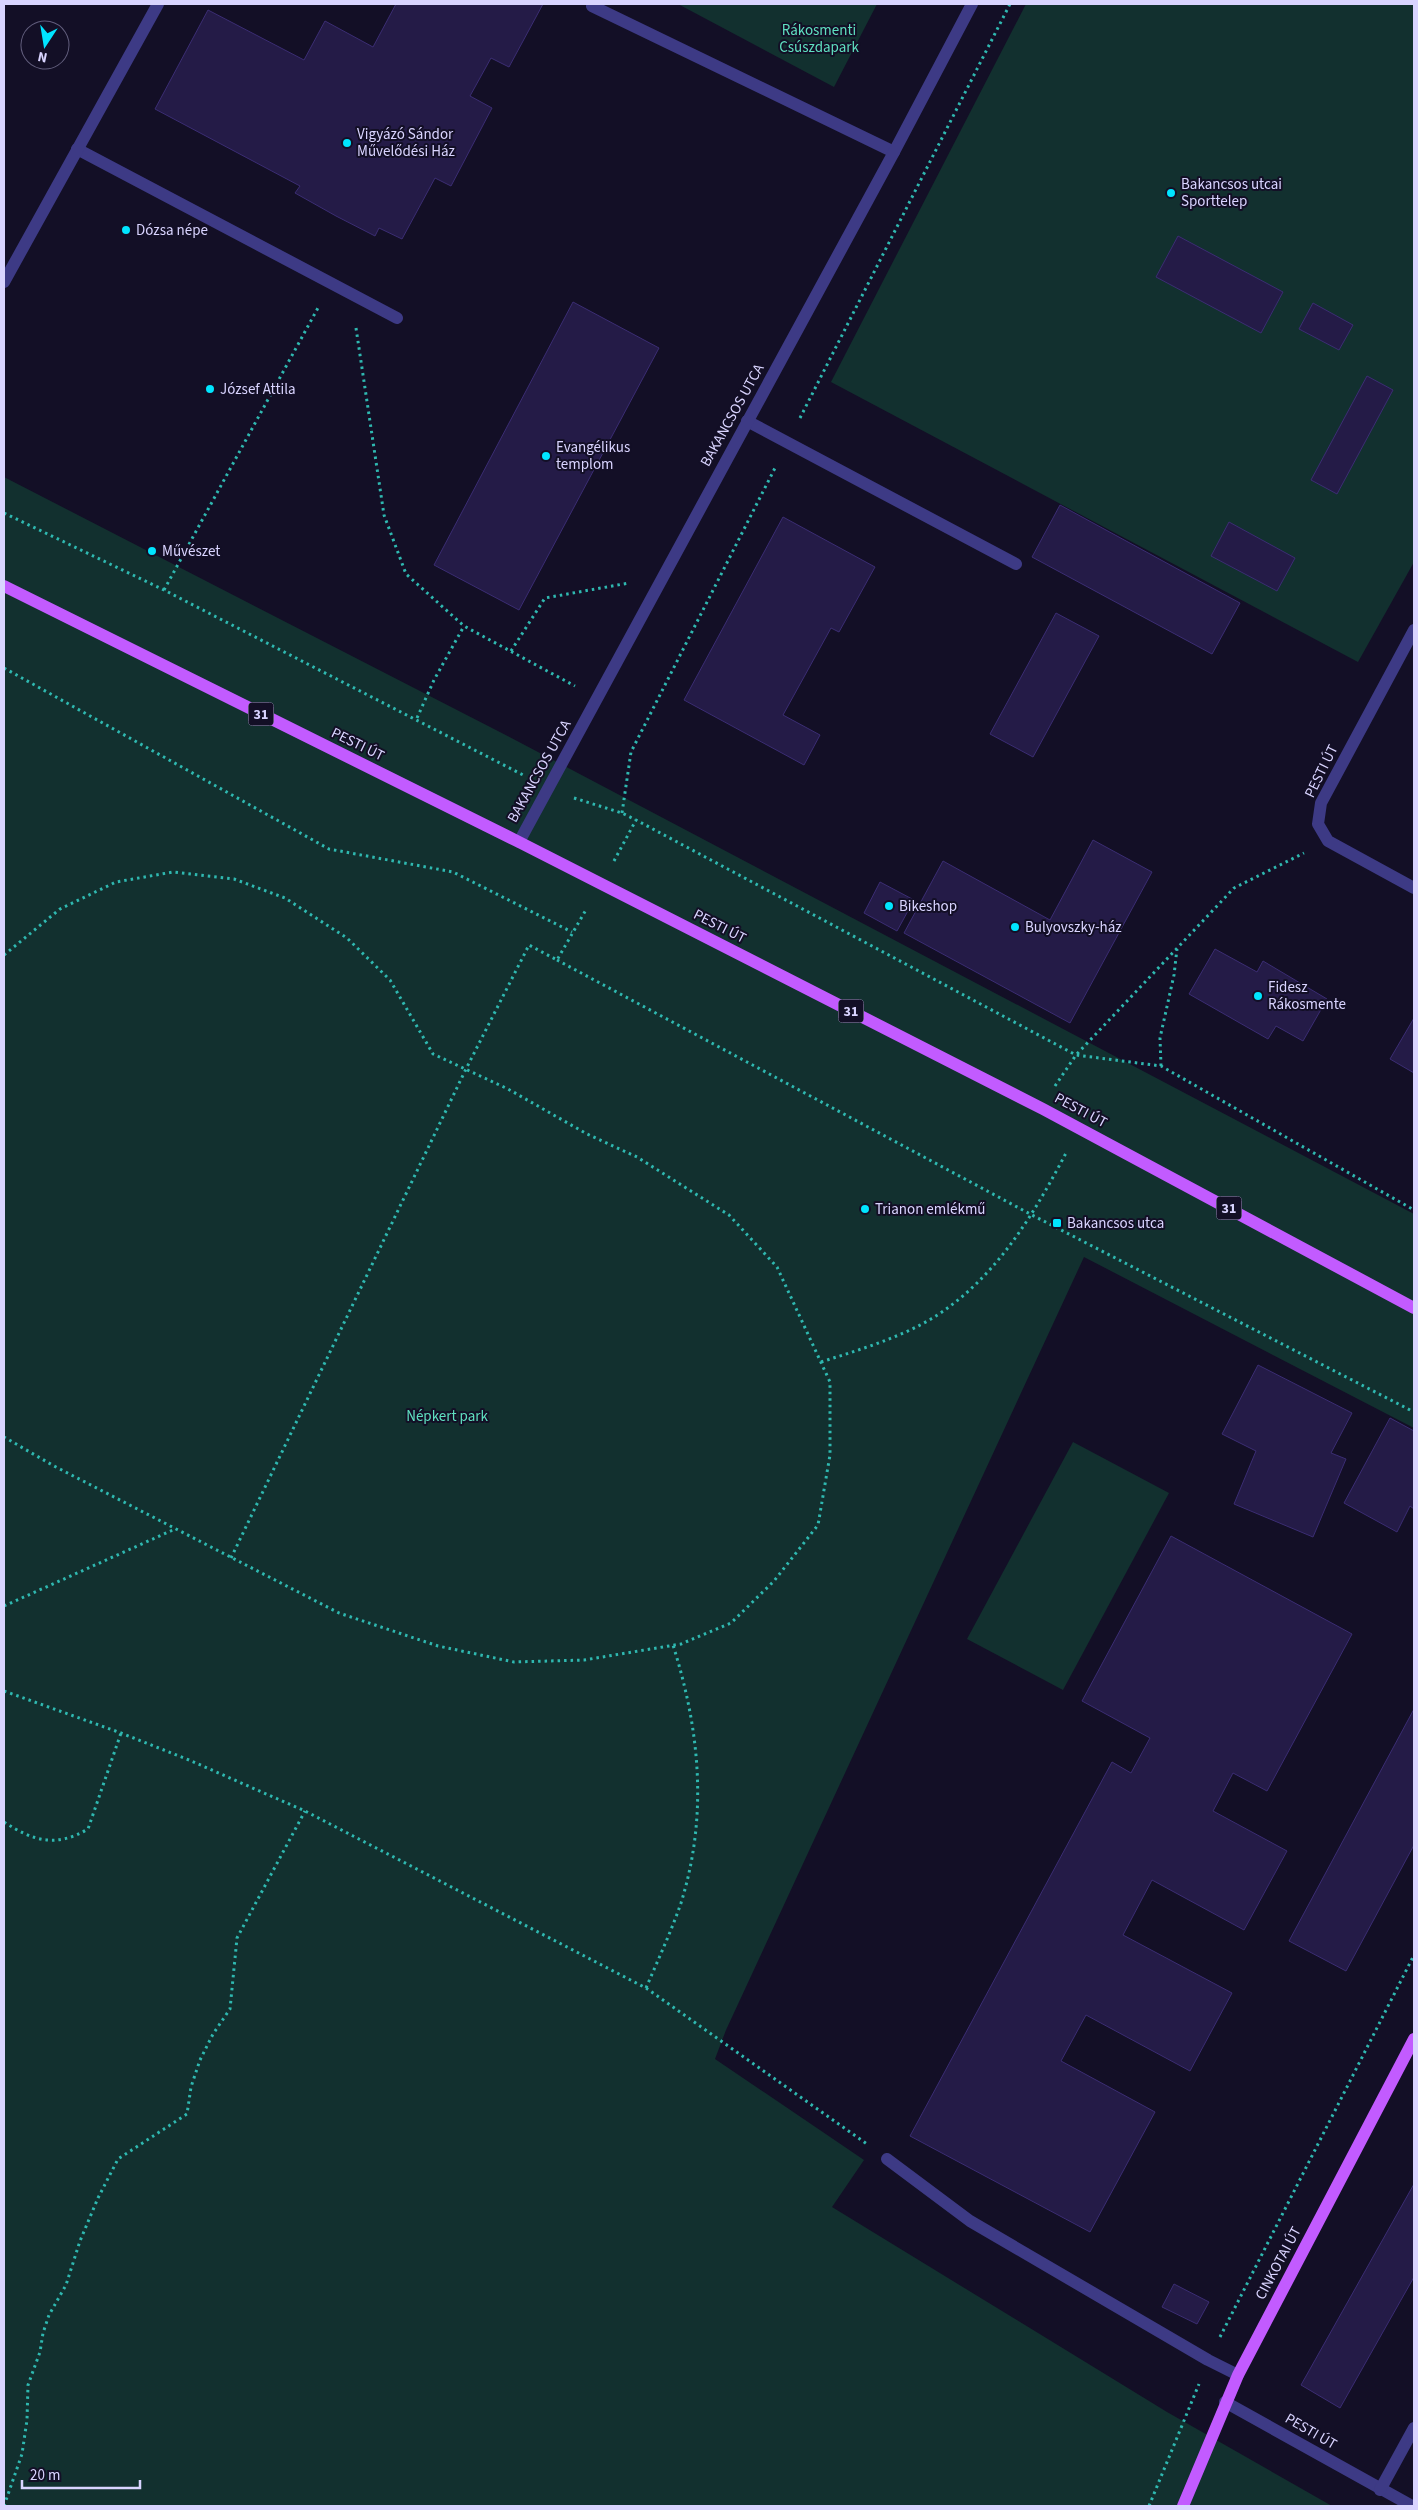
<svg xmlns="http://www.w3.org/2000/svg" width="1418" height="2510" font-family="'Source Sans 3',sans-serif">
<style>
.green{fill:#12302f}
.building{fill:#241b47;stroke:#3b2d73}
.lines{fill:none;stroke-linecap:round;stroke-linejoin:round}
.path{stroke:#2fb8b0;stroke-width:3;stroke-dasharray:2.5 4;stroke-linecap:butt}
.minor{stroke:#3d3a85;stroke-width:12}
.major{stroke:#c25bff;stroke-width:12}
.poi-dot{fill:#00e5ff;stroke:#130f26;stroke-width:2}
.labels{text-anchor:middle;stroke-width:4;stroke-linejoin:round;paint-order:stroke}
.shield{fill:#130f26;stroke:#9e99be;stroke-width:1}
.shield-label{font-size:14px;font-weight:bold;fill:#d9d4ff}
.park-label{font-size:15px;fill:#5fe0c0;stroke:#130f26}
.poi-label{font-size:15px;fill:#d9d4ff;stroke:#130f26;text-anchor:start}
.street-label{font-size:15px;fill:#d9d4ff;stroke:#130f26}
</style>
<rect width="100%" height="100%" fill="#130f26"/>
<g class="green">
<polygon points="678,4 877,4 834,87"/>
<polygon points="1026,4 1414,4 1414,562 1358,662 831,382"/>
<polygon points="4,477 519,742 1414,1214 1414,1428 1084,1257 726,2030 715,2059 864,2160 832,2207 1167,2412 1332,2506 4,2506"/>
<polygon points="1073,1442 1169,1493 1063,1690 967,1639"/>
</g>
<g class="building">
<polygon points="396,4 543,4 509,67 491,58 470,96 492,108 451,186 435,178 402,239 379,228 375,236 336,216 295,193 300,186 155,109 208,10 304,60 325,21 373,47"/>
<polygon points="1178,236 1283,292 1261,333 1156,277"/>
<polygon points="573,302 659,348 519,610 434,565"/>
<polygon points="1313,303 1353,325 1339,350 1299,329"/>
<polygon points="1367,376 1393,390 1337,494 1311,480"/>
<polygon points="1060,505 1240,603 1212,654 1032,557"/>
<polygon points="783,517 875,567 839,632 831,628 783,715 820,735 804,765 684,700"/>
<polygon points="1229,522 1295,558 1277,591 1211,556"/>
<polygon points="1056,613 1099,636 1033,757 990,734"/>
<polygon points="1093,840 1152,872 1070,1023 904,933 943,861 1050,920"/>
<polygon points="880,882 914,900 897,931 864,913"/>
<polygon points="1215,949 1257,972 1263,961 1327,999 1303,1041 1276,1026 1268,1039 1189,994"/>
<polygon points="1414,1018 1414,1073 1390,1059"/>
<polygon points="1258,1365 1352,1413 1331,1453 1346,1459 1313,1537 1234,1504 1256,1451 1222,1434"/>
<polygon points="1390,1418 1414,1431 1414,1509 1410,1506 1397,1532 1344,1503"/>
<polygon points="1171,1536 1352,1634 1267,1791 1233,1773 1213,1811 1287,1851 1244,1930 1152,1880 1123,1935 1232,1993 1190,2071 1086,2015 1061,2061 1155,2112 1090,2232 910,2136 1112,1762 1131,1773 1150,1738 1082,1701"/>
<polygon points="1414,1709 1414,1845 1346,1971 1289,1941"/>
<polygon points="1414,2184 1414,2277 1340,2408 1301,2385"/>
<polygon points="1174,2284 1209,2302 1197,2324 1162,2307"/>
</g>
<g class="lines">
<g class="path">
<polyline points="356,328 384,515 406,574 464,626 575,686"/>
<polyline points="800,418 1010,4"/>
<polyline points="4,513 164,590 525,776"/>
<polyline points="164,590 319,306"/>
<polyline points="511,651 545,598 629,583"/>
<polyline points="4,668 329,849 453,872 572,932"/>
<polyline points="417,718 434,680 464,626"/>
<polyline points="574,798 622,813 636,820 1076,1055 1161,1066 1414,1210"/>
<polyline points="622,813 631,752 776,466"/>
<polyline points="614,861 636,820"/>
<polyline points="4,955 60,909 116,882 173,872 234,879 285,898 347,938 390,980 433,1054 508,1089 587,1134 637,1157 729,1215 777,1267 830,1382 830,1455 818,1525 774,1581 731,1623 681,1644 584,1660 514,1662 438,1646 339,1613 54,1466 4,1437"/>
<polyline points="557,960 1032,1215 1414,1412"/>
<polyline points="1161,1066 1160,1038 1174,975 1177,949"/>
<polyline points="1055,1086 1076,1055 1234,888 1304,853"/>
<path d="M 821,1362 C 858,1350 897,1339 931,1319 C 994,1281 1033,1216 1066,1153"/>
<polyline points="231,1558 465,1071 529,945 557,960 587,908"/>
<polyline points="4,1606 175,1529"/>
<polyline points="4,1691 121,1733 189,1760 305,1811 646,1988 867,2144"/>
<path d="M 4,1822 C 33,1841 56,1848 88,1829 L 121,1733"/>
<path d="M 646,1988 C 658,1960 671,1932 681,1903 C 708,1816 700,1731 673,1645"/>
<polyline points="1220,2337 1414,1955"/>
<polyline points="4,2506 22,2454 27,2420 28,2385 40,2352 43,2333 49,2315 66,2285 80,2241 98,2198 118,2159 187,2114 191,2087 200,2060 213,2034 230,2009 237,1938 305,1811"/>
<polyline points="1149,2506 1199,2384"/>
</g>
<g class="minor">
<polyline points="592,6 894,152"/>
<polyline points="77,149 397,318"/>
<polyline points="4,282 158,4"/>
<polyline points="747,421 1016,564"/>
<polyline points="1414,630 1321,803 1318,824 1328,841 1414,888"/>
<polyline points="519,842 894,152 972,4"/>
<polyline points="887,2159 970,2221 1208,2360 1238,2375"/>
<polyline points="1225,2402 1412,2506"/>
<polyline points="1380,2490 1414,2428"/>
</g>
<g class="major">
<polyline points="4,586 519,842 1043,1109 1414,1308"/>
<polyline points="1183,2506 1238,2375 1414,2039"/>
</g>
</g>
<g class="poi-dot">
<circle cx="347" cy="143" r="5"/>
<circle cx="1171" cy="193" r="5"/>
<circle cx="126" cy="230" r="5"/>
<circle cx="210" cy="389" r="5"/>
<circle cx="546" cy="456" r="5"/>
<circle cx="152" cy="551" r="5"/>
<circle cx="889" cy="906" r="5"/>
<circle cx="1015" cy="927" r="5"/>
<circle cx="1258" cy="996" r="5"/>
<circle cx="865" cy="1209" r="5"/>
<rect x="1052" y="1218" width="10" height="10" rx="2.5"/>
</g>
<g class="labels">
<g class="shield">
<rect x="248.5" y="702.5" width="25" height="23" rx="4"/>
<rect x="838.5" y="999.5" width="25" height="23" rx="4"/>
<rect x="1216.5" y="1196.5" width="25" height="23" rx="4"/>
</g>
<g class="shield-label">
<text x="261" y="719">31</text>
<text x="851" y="1016">31</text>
<text x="1229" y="1213">31</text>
</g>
<g class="park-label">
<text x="819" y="35">Rákosmenti<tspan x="819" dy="17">Csúszdapark</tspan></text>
<text x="447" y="1421">Népkert park</text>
</g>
<g class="poi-label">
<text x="357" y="139">Vigyázó Sándor<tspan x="357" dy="17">Művelődési Ház</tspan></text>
<text x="1181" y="189">Bakancsos utcai<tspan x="1181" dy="17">Sporttelep</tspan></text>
<text x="136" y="235">Dózsa népe</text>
<text x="220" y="394">József Attila</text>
<text x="556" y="452">Evangélikus<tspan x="556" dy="17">templom</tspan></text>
<text x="162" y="556">Művészet</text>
<text x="899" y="911">Bikeshop</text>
<text x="1025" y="932">Bulyovszky-ház</text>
<text x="1268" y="992">Fidesz<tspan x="1268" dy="17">Rákosmente</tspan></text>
<text x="875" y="1214">Trianon emlékmű</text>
<text x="1067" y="1228">Bakancsos utca</text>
</g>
<g class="street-label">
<text transform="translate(732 415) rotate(-61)" y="5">BAKANCSOS UTCA</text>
<text transform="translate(358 744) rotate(26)" y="5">PESTI ÚT</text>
<text transform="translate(539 771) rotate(-61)" y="5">BAKANCSOS UTCA</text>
<text transform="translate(1321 771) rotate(-64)" y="5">PESTI ÚT</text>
<text transform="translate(720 926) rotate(27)" y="5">PESTI ÚT</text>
<text transform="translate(1081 1110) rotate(28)" y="5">PESTI ÚT</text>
<text transform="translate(1278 2263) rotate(-62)" y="5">CINKOTAI ÚT</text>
<text transform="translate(1311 2431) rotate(30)" y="5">PESTI ÚT</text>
</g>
</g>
<rect width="1418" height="2510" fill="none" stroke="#d9d4ff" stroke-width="10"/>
<g transform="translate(45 45) rotate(192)"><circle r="24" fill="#130f26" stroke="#625e7d"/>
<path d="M0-4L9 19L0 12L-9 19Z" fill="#00e5ff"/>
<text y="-8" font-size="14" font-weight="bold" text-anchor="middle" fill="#d9d4ff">N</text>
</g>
<path d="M22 2480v8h118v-8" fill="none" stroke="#d9d4ff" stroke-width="2.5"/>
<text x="30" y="2480" font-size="15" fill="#d9d4ff" stroke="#130f26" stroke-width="4" paint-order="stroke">20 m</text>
</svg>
